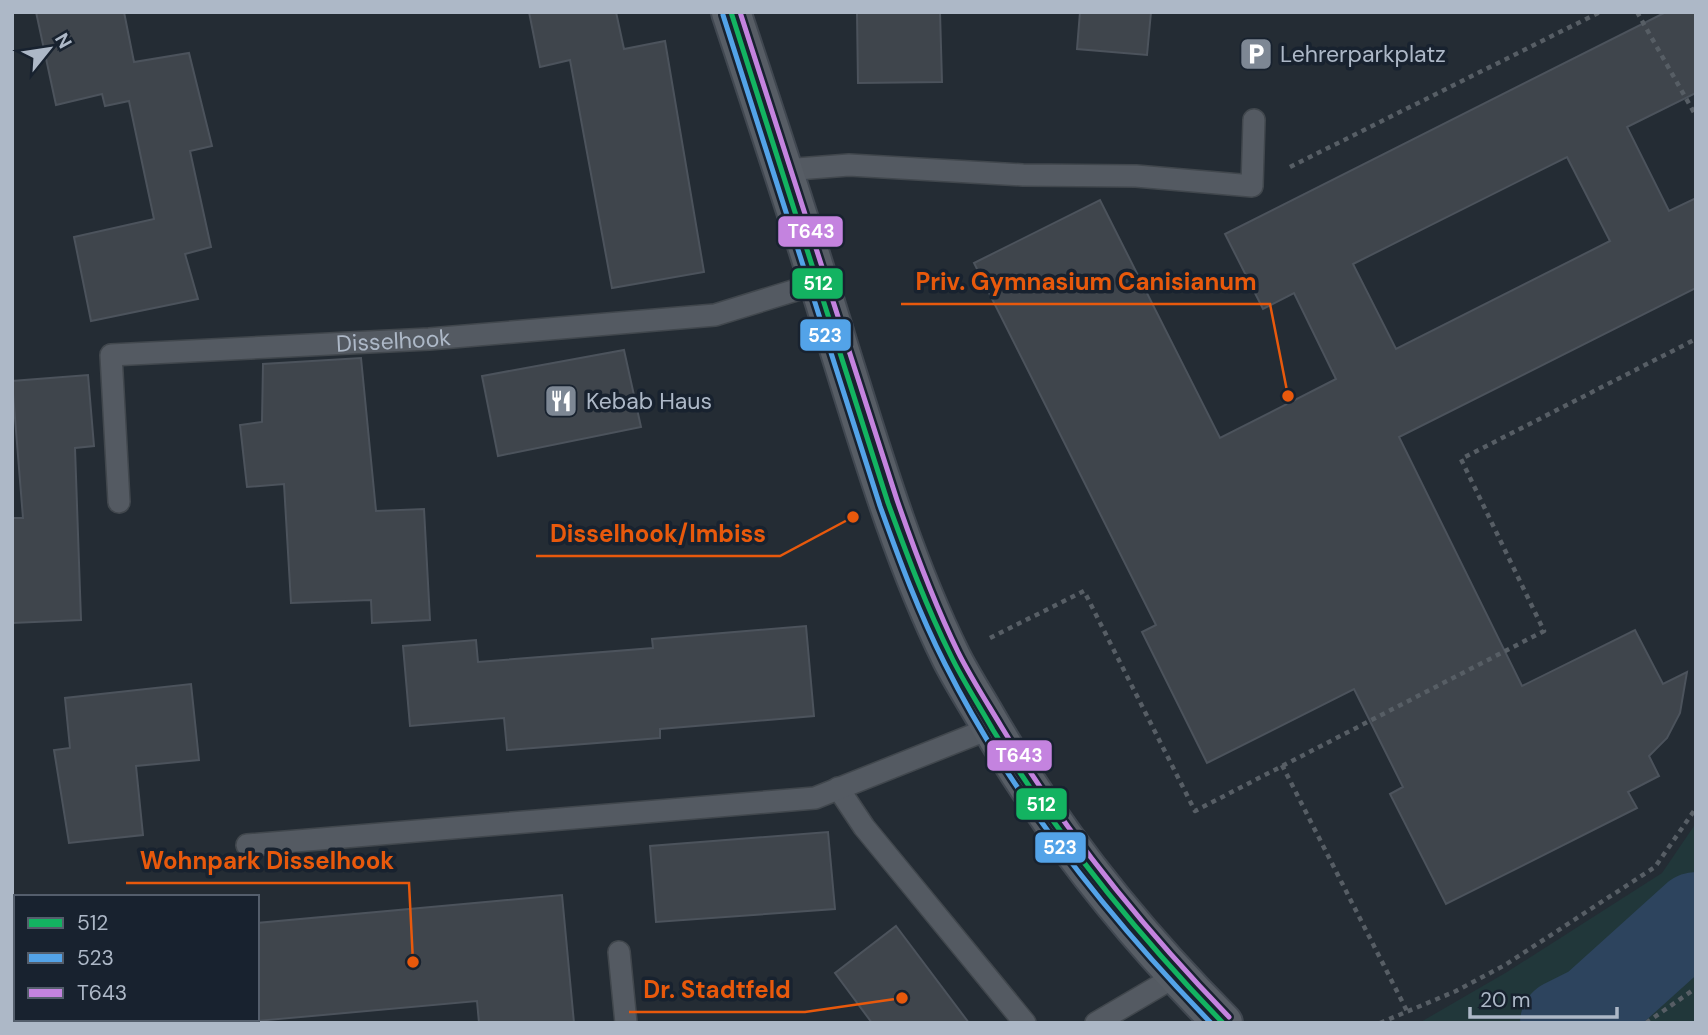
<svg xmlns="http://www.w3.org/2000/svg" width="1708" height="1035" font-family="'DM Sans',sans-serif">
<style>
.green{fill:#21373a}
.water{fill:#2d445e}
.lines{fill:none;stroke-linecap:round;stroke-linejoin:round}
.river{stroke:#2d445e;stroke-width:88}
.building{fill:#3f454c;stroke:#4c535c;stroke-width:2;fill-rule:evenodd}
.lane-casing{stroke:#41474d;stroke-width:24}
.primary-casing{stroke:#414851;stroke-width:42}
.path{stroke:#575e65;stroke-width:4.5;stroke-dasharray:5 5;stroke-linecap:butt}
.lane{stroke:#545a62;stroke-width:21}
.primary{stroke:#575d65;stroke-width:38}
.bus-1-casing{stroke:#18222f;stroke-width:10}
.bus-2-casing{stroke:#18222f;stroke-width:10}
.bus-3-casing{stroke:#18222f;stroke-width:10}
.bus-1{stroke:#13b361;stroke-width:5}
.bus-2{stroke:#53a3e8;stroke-width:5}
.bus-3{stroke:#c483df;stroke-width:5}
.labels{text-anchor:middle;stroke-width:7;stroke-linejoin:round;paint-order:stroke}
.poi-label{font-size:23px;fill:#adb8c7;stroke:#18222f;text-anchor:start}
.street-label{font-size:23px;fill:#adb8c7;stroke:#18222f}
.leader{fill:none;stroke:#e8590c;stroke-width:2.5}
.callout-dot{fill:#e8590c;stroke:#18222f;stroke-width:2.5}
.callout-label{font-size:24px;text-anchor:middle;font-weight:bold;fill:#e8590c;stroke:#18222f;stroke-width:7;stroke-linejoin:round;paint-order:stroke}
.line-badge{stroke:#18222f;stroke-width:2.5}
.badge-label{font-size:19px;text-anchor:middle;font-weight:bold;fill:#fff}
</style>
<rect width="100%" height="100%" fill="#242c34"/>
<polygon class="green" points="1696,823 1696,1023 1419,1023 1507,972 1662,873"/>
<polygon class="water" points="1592,1003 1597,1013 1578,1023 1548,1023"/>
<g class="lines">
<polyline class="river" points="1564,1023 1594,1008 1696,916"/>
</g>
<g class="building">
<polygon points="36,12 124,12 134,62 189,53 212,146 190,151 211,247 185,254 198,299 91,321 74,237 154,219 129,101 105,106 102,94 56,105"/>
<polygon points="529,12 616,12 624,49 665,41 704,272 612,288 570,60 540,67"/>
<polygon points="857,12 940,12 942,82 858,83"/>
<polygon points="1080,12 1151,12 1147,55 1077,49"/>
<path d="M 1666,12 L 1696,12 L 1696,93 L 1627,127 L 1669,211 L 1696,198 L 1696,288 L 1399,437 L 1522,686 L 1635,630 L 1663,684 L 1687,672 L 1680,713 L 1667,738 L 1649,756 L 1659,776 L 1628,792 L 1637,808 L 1446,904 L 1390,794 L 1403,787 L 1354,689 L 1207,763 L 1142,632 L 1156,625 L 974,263 L 1100,200 L 1220,438 L 1336,379 L 1294,293 L 1263,309 L 1225,234 ZM 1567,157 L 1610,241 L 1396,349 L 1353,264 Z"/>
<polygon points="624,350 641,427 498,456 482,376"/>
<polygon points="361,358 376,511 424,509 430,620 372,623 371,600 291,603 284,484 247,487 240,425 262,422 263,364"/>
<polygon points="88,375 94,446 75,448 81,620 12,623 12,518 23,518 12,381"/>
<polygon points="806,626 814,716 660,729 660,738 507,750 504,718 410,726 403,646 476,640 478,662 653,648 652,639"/>
<polygon points="191,684 199,760 136,766 143,835 69,843 54,750 70,748 65,698"/>
<polygon points="828,832 835,909 656,922 650,846"/>
<polygon points="562,895 574,1023 479,1023 477,1001 257,1021 257,923"/>
<polygon points="896,926 969,1023 872,1023 835,973"/>
</g>
<g class="lines">
<defs>
<g id="lane">
<polyline points="784,170 849,165 1023,175 1136,176 1252,186 1254,120"/>
<path id="s1" d="M 119,502 L 111,355 L 429,339 L 715,315 L 819,283"/>
<polyline points="838,788 864,827 1025,1023"/>
<polyline points="247,845 815,798 991,728"/>
<polyline points="619,952 626,1023"/>
<polyline points="1096,1023 1176,976"/>
</g>
<path id="primary" d="M 731,12 C 768,123 804,233 838,345 C 871,450 902,557 951,657 C 961,677 974,697 985,716 C 1050,829 1131,931 1223,1023"/>
</defs>
<use href="#lane" class="lane-casing"/>
<use href="#primary" class="primary-casing"/>
<g class="path">
<polyline points="1637,12 1696,116"/>
<polyline points="1290,167 1600,12"/>
<polyline points="990,638 1084,591 1195,811 1544,631 1461,459 1696,339"/>
<polyline points="1282,765 1407,1011"/>
<polyline points="1380,1023 1456,991 1505,965 1655,867 1696,808"/>
<polyline points="1646,1023 1696,988"/>
</g>
<use href="#lane" class="lane"/>
<use href="#primary" class="primary"/>
<defs>
<path id="bus-1" d="M 731,12 L 888,503 C 907,555 926,606 951,656 C 963,681 979,705 993,730 C 1058,837 1136,933 1223,1023"/>
<path id="bus-2" d="M 723,15 L 880,506 C 899,559 919,613 945,664 C 1011,795 1109,918 1211,1023"/>
<path id="bus-3" d="M 740,12 L 897,500 C 915,552 934,603 958,652 C 971,678 986,701 1001,726 C 1065,832 1143,928 1229,1017"/>
</defs>
<use href="#bus-1" class="bus-1-casing"/>
<use href="#bus-2" class="bus-2-casing"/>
<use href="#bus-3" class="bus-3-casing"/>
<use href="#bus-1" class="bus-1"/>
<use href="#bus-2" class="bus-2"/>
<use href="#bus-3" class="bus-3"/>
</g>
<defs>
<symbol id="parking-square" viewBox="-11 -11 22 22"><rect x="-9" y="-9" width="18" height="18" rx="4" fill="#7d8794" stroke="#18222f"/><path d="M-3.5-5.5H1a3.5 3.5 0 0 1 0 7H-1V5.5H-3.5ZM-1-3.4V-.6H.8a1.4 1.4 0 0 0 0-2.8Z" fill="#fff"/></symbol>
<symbol id="restaurant-square" viewBox="-11 -11 22 22"><rect x="-9" y="-9" width="18" height="18" rx="4" fill="#7d8794" stroke="#18222f"/><path d="M-5-6h1v4h1v-4h1v4h1v-4h1v5L-1.5 .5V6h-2V.5L-5-1ZM5-6V6H3V1.5H1.5Q1.5-4 5-6Z" fill="#fff"/></symbol>
</defs>
<g fill-rule="evenodd">
<use href="#parking-square" x="1237" y="35" width="38" height="38"/>
<use href="#restaurant-square" x="542" y="382" width="38" height="38"/>
</g>
<g class="labels">
<g class="poi-label">
<text x="1280" y="62">Lehrerparkplatz</text>
<text x="586" y="409">Kebab Haus</text>
</g>
<g class="street-label">
<text dy="8" stroke="none"><textPath href="#s1" startOffset="430">Disselhook</textPath></text>
</g>
</g>
<path class="leader" d="M1288 396L1270 304H901M853 517L780 556H536M413 962L409 883H126M902 998L805 1012H629"/>
<g class="callout-dot">
<circle cx="1288" cy="396" r="7"/>
<circle cx="853" cy="517" r="7"/>
<circle cx="413" cy="962" r="7"/>
<circle cx="902" cy="998" r="7"/>
</g>
<g class="callout-label">
<text x="1086" y="290">Priv. Gymnasium Canisianum</text>
<text x="658" y="542">Disselhook/Imbiss</text>
<text x="267" y="869">Wohnpark Disselhook</text>
<text x="717" y="998">Dr. Stadtfeld</text>
</g>
<g class="line-badge">
<rect x="777" y="215" width="67" height="33" rx="7" fill="#c483df"/>
<rect x="791" y="267" width="53" height="33" rx="7" fill="#13b361"/>
<rect x="799" y="318" width="53" height="34" rx="7" fill="#53a3e8"/>
<rect x="986" y="739" width="67" height="33" rx="7" fill="#c483df"/>
<rect x="1015" y="787" width="53" height="34" rx="7" fill="#13b361"/>
<rect x="1034" y="831" width="53" height="33" rx="7" fill="#53a3e8"/>
</g>
<g class="badge-label">
<text x="811" y="238">T643</text>
<text x="818" y="290">512</text>
<text x="825" y="342">523</text>
<text x="1019" y="762">T643</text>
<text x="1041" y="811">512</text>
<text x="1060" y="854">523</text>
</g>
<rect width="1708" height="1035" fill="none" stroke="#adb8c7" stroke-width="28"/>
<rect x="14" y="895" width="245" height="126" fill="#18222f" stroke="#545e6c" stroke-width="2"/>
<rect x="28" y="918" width="35" height="10" fill="#13b361" stroke="#545e6c" stroke-width="2"/>
<text x="77" y="930" font-size="21" fill="#adb8c7">512</text>
<rect x="28" y="953" width="35" height="10" fill="#53a3e8" stroke="#545e6c" stroke-width="2"/>
<text x="77" y="965" font-size="21" fill="#adb8c7">523</text>
<rect x="28" y="988" width="35" height="10" fill="#c483df" stroke="#545e6c" stroke-width="2"/>
<text x="77" y="1000" font-size="21" fill="#adb8c7">T643</text>
<g transform="translate(49 49) rotate(60)" stroke="#18222f" stroke-width="5" paint-order="stroke">
<path d="M0-5L12 26L0 18L-12 26Z" fill="#adb8c7"/>
<text y="-10" font-size="19" font-weight="bold" text-anchor="middle" fill="#adb8c7">N</text>
</g>
<path d="M1470 1007v10h147v-10" fill="none" stroke="#adb8c7" stroke-width="3.5"/>
<text x="1480" y="1007" font-size="21" fill="#adb8c7" stroke="#18222f" stroke-width="5" paint-order="stroke">20 m</text>
</svg>
